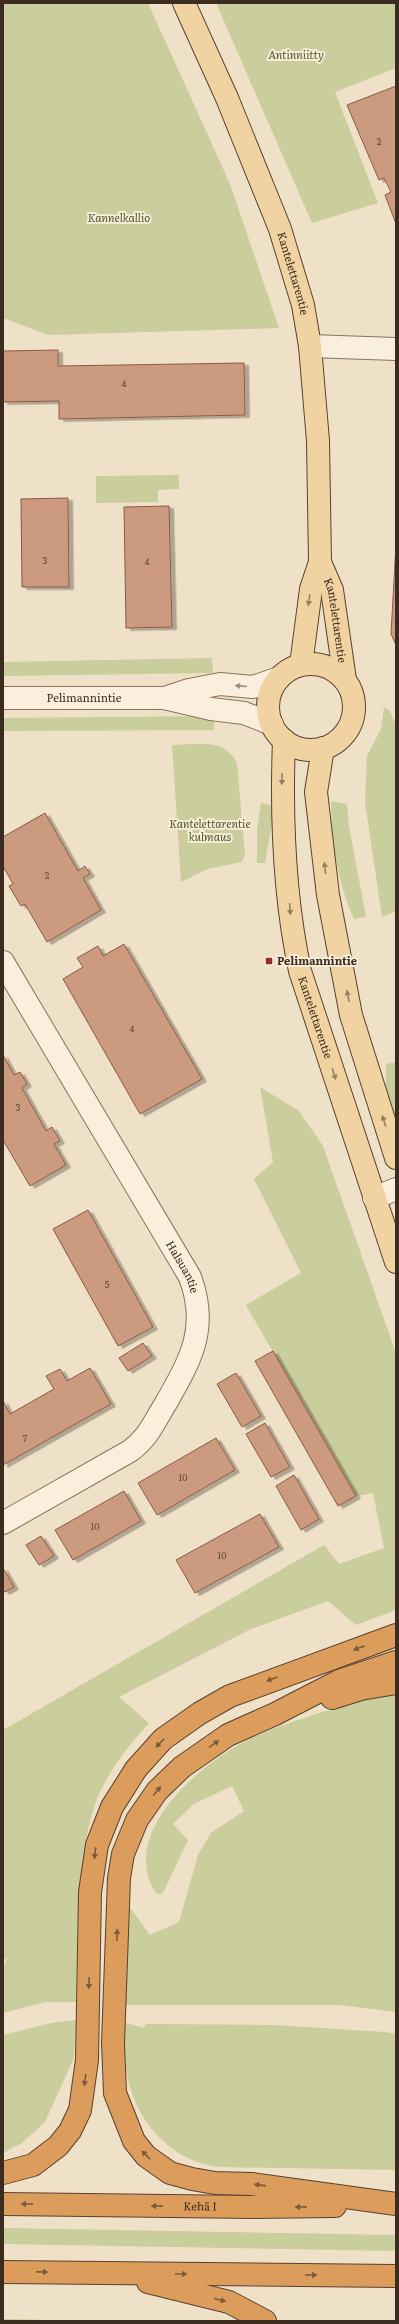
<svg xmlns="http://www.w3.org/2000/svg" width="399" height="2324" font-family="Literata,serif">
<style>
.green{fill:#cacd9c}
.building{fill:#cc9a7f;stroke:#8a5b43;filter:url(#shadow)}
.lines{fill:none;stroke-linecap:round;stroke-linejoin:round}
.minor-casing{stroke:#8b735d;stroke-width:24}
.major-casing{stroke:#594131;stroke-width:24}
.highway-casing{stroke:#594131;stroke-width:24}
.minor{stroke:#f9efdc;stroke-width:22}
.major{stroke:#f1d3a1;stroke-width:22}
.highway{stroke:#dc9c5b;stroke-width:22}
.oneway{fill:#968060}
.oneway2{fill:#9a8e7e}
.oneway3{fill:#7c5938}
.poi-dot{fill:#9a2d34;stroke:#f6ecd8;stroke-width:1.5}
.labels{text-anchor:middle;stroke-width:4;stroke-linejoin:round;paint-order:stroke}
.number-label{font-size:9px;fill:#604838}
.park-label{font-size:11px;font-style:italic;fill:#4e5827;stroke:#f6ecd8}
.street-label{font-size:11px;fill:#3c2c20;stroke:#f6ecd8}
.poi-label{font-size:11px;font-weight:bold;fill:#3c2c20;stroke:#f6ecd8;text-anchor:start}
</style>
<defs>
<filter id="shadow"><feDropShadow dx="4.5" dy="2.5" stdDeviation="0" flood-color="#0004"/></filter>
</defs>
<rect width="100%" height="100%" fill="#efe1c8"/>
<g class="green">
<polygon points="3,3 148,3 230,184 279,328 48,335 3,318"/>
<polygon points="216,3 396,3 396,68 335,92 378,203 312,223"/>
<polygon points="179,475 179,489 158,490 158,502 96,503 96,476"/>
<polygon points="212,658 213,673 3,676 3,662"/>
<polygon points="384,707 389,710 396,724 396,911 382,917 365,802 367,756 381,729"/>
<polygon points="214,716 214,730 3,731 3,718"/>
<path d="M 172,745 C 197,745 224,737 237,763 L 245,855 L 242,862 L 208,869 L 181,882 Z"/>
<path d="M 331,801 L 347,804 L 349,826 L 366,917 L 354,919 C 337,881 332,842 331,801 Z"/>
<polygon points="261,803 275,806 265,863 257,863 257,830"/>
<polygon points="396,1062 396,1114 392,1114 386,1088 386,1064"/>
<path d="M 260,1087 L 299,1111 L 323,1146 L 396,1353 L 396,1610 L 356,1625 L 328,1601 L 251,1629 L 119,1697 L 149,1723 C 130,1744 112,1766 100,1792 C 75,1849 78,1939 76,2002 L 45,2002 L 3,2013 L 3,1970 L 7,1958 L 3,1960 L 3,1730 L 324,1545 L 339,1564 L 384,1548 L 373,1493 L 356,1496 L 246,1305 L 301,1273 L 254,1179 L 273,1162 Z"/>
<path d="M 396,1694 L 396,2012 L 339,2005 L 125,2005 L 128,1905 L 150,1935 L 179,1922 L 198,1855 L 211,1833 L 244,1811 L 232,1786 L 194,1804 L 173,1824 L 188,1840 L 164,1891 L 161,1894 L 157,1894 C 114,1833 206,1758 256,1736 C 278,1726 302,1719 325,1711 C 345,1704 375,1693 396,1694 Z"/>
<polygon points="76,2020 74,2058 45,2122 22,2143 3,2153 3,2035 51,2023"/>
<path d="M 124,2022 L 143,2028 L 146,2024 L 275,2025 L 385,2032 L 396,2034 L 396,2170 L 219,2167 C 176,2163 139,2126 129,2083 C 124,2063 124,2043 124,2022 Z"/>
<polygon points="3,2228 396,2235 396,2251 3,2244"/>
<polygon points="3,2319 11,2319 93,2321 3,2321"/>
</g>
<g class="building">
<polygon points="396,86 396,224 385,195 391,192 384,178 379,180 347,105"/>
<polygon points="58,350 58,366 244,363 245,415 59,419 59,401 3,402 3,351"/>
<polygon points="68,498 69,587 22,587 21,499"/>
<polygon points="169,506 172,627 126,628 124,507"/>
<polygon points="396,544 396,645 391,634"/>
<polygon points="45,813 78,871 85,866 90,874 83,878 101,910 47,942 25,904 21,906 9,886 13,884 3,866 3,837"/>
<polygon points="124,944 202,1079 140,1114 63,979 83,967 77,958 98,946 103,956"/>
<polygon points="3,1055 14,1075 20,1072 27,1084 22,1088 46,1131 52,1127 60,1141 54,1144 66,1165 30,1186 3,1140"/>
<polygon points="88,1210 153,1327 118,1346 53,1229"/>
<polygon points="143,1343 152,1356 128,1371 119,1358"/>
<polygon points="273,1351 356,1496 338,1506 255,1361"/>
<polygon points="90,1368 111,1404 3,1465 3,1401 10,1414 54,1389 46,1376 60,1369 67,1381"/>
<polygon points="236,1373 261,1416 242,1427 217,1384"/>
<polygon points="265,1423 290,1467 271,1477 246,1434"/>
<polygon points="216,1438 235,1470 157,1515 138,1483"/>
<polygon points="294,1475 319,1519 301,1530 276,1486"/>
<polygon points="124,1491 141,1521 73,1560 55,1530"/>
<polygon points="260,1514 279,1547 195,1593 176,1560"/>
<polygon points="41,1536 54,1556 39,1565 26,1545"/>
<polygon points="3,1568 14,1587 5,1592 3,1590"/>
</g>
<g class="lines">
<defs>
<g id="minor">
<polyline points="310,346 396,349"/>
<path id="s1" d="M 3,698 L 164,698 L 211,709 L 244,713 L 272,724"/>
<polyline points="165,698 189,690 220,684 253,687 279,678"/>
<path id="s2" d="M 3,962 L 190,1277 C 209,1328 191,1359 166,1403 C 154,1422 149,1437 130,1451 L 3,1523"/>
<polyline points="374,1198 396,1189"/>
</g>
<g id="major">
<path id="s3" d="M 184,3 L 227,98 L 280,229 L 303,305 L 310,346 L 318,441 L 320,562 L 311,589 L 301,665"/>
<path id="s4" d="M 320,562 L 332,590 L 345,680"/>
<circle cx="311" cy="707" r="43"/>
<path id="s5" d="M 284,740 C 281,817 284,896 300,971 L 396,1262"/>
<polyline points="323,748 316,792 328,895 351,1015 396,1158"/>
</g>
<g id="highway">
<polyline points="396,1662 339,1681 275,1714 228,1735 182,1767 157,1791 137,1820 123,1854 119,1878 113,2043 115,2093 134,2141 146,2156 170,2173 192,2179 215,2183 252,2184 396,2204"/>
<polyline points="332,1698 361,1689 396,1683"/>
<polyline points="3,2173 33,2165 58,2146 70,2131 80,2110 87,2060 90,1892 97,1845 112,1807 136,1769 163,1739 200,1713 230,1696 396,1635"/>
<path id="s6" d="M 3,2204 L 252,2207 L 335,2206"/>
<polyline points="3,2272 396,2276"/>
<polyline points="148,2282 229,2302 265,2321"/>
</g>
</defs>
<use href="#minor" class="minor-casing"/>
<use href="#major" class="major-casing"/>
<use href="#highway" class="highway-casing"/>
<use href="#minor" class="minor"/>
<use href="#major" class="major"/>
<use href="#highway" class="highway"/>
</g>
<defs><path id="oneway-solid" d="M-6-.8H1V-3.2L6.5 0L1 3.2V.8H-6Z"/></defs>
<g class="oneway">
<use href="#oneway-solid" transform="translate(309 600) rotate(98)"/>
<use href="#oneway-solid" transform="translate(282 779) rotate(92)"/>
<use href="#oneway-solid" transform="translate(325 868) rotate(-96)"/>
<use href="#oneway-solid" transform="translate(290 909) rotate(86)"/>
<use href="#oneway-solid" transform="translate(348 996) rotate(-101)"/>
<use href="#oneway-solid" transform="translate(334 1074) rotate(72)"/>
<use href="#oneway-solid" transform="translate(384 1121) rotate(-107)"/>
</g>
<use class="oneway2" href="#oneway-solid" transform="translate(241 686) rotate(-175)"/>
<g class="oneway3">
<use href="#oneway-solid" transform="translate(359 1648) rotate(160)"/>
<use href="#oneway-solid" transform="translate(272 1679) rotate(160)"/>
<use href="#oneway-solid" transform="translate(160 1743) rotate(134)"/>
<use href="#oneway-solid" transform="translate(214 1744) rotate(-35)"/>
<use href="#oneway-solid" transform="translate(157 1791) rotate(-50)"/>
<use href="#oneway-solid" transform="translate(95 1853) rotate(97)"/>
<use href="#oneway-solid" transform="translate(117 1935) rotate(-88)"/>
<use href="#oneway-solid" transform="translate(89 1983) rotate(91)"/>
<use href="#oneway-solid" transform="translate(85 2080) rotate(98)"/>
<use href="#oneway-solid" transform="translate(146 2155) rotate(-135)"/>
<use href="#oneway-solid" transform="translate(260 2185) rotate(-172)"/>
<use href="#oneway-solid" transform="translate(27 2204) rotate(-179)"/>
<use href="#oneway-solid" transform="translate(157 2206) rotate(-179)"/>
<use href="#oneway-solid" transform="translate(301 2207) rotate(179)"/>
<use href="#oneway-solid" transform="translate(42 2272) rotate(1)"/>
<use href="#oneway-solid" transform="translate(181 2274)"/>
<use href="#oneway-solid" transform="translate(311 2275)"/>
<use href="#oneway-solid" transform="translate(220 2300) rotate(14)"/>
</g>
<rect class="poi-dot" x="265" y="957" width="8" height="8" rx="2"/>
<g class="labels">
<g class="number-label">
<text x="379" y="145">2</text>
<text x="124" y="387">4</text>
<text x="45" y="564">3</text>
<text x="147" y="565">4</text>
<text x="47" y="879">2</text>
<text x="132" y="1032">4</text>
<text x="18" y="1111">3</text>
<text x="107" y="1288">5</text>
<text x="25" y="1442">7</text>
<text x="183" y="1481">10</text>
<text x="95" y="1530">10</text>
<text x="222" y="1559">10</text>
</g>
<g class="park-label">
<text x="296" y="59">Antinniitty</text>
<text x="119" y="222">Kannelkallio</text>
<text x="210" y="828">Kantelettarentie<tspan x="210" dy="13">kulmaus</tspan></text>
</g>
<g class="street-label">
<text dy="4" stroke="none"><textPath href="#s3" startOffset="292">Kantelettarentie</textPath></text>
<text dy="4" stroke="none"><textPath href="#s4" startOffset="61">Kantelettarentie</textPath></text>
<text dy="4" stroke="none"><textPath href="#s1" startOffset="81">Pelimannintie</textPath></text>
<text dy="4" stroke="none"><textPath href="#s5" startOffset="281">Kantelettarentie</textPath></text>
<text dy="4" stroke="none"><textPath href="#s2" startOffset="354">Halsuantie</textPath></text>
<text dy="4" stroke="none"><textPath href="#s6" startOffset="197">Kehä I</textPath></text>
</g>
<g class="poi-label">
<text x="277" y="965">Pelimannintie</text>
</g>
</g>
<rect width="399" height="2324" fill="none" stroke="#3c2c20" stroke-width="8"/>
</svg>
